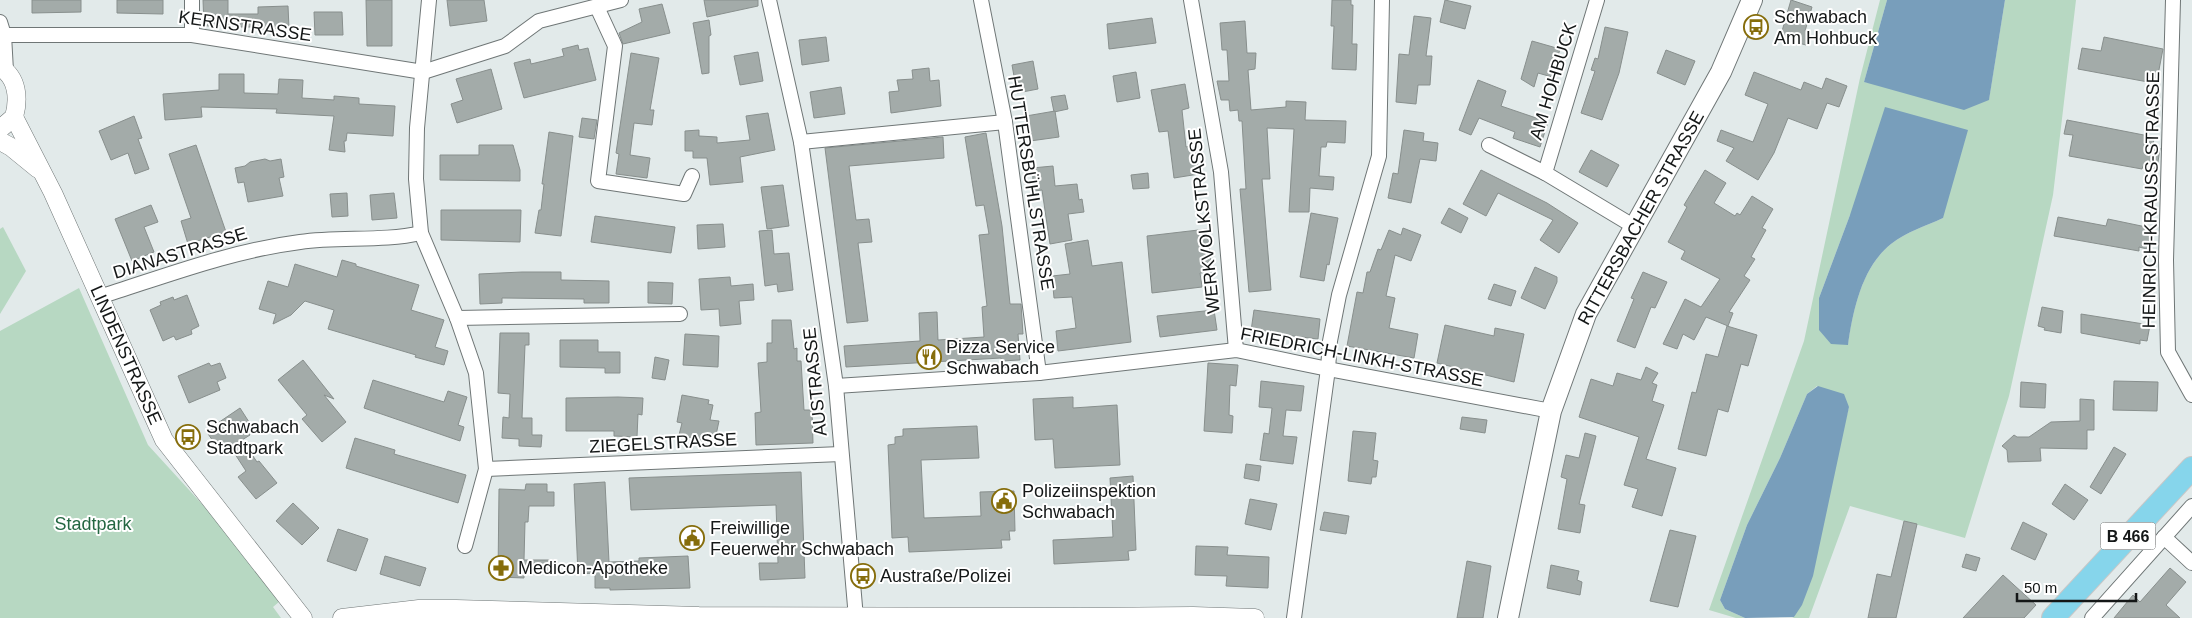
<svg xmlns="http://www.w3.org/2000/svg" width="2192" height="618" font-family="Arial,sans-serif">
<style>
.green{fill:#b7d8c2;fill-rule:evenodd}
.water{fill:#789ebb}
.building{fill:#a3aba9;stroke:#888f8d}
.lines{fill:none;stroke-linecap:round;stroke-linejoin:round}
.minor-casing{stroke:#6f7676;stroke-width:16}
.tertiary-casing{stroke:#6f7676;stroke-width:19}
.secondary-casing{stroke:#6f7676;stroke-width:22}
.primary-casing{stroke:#c7c7c7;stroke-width:24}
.minor{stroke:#fff;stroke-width:14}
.tertiary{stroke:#fff;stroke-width:18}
.secondary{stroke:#fff;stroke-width:20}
.primary{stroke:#86d5eb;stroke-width:22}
.labels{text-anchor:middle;stroke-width:4;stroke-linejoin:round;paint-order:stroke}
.shield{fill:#fff;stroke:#5a5d5d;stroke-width:1}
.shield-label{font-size:16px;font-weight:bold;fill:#141717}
.poi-label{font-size:18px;fill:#141717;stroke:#fff;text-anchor:start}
.street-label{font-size:18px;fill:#141717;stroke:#fff}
.park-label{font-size:18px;fill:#246742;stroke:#fff}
</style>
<rect width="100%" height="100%" fill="#e2eaea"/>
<g class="green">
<path d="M 1880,0 L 1887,0 L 1864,82 L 1989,99 L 2005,0 L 2076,0 L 2053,195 L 2009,396 L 1965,538 L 1850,506 L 1809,618 L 1792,618 L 1794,617 L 1849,407 L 1817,386 L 1807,394 L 1780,458 L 1747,525 L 1720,600 L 1725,609 L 1745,618 L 1736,618 L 1709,610 L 1804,341 L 1860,78 ZM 1850,215 L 1943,218 C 1926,226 1906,232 1891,244 C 1862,267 1853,310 1848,344 L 1819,298 Z"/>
<polygon points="3,227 26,271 0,314 0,229"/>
<polygon points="79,288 148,445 286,596 273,607 281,618 0,618 0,331"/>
</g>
<g class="water">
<polygon points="1887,0 2005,0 1989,100 1964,110 1864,82"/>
<path d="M 1885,107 L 1968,130 L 1943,218 C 1926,226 1906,232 1891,244 C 1862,267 1853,310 1848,345 L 1831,344 L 1819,330 L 1819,298 L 1850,215 Z"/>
<polygon points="1818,386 1844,394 1849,407 1813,576 1802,605 1794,617 1745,618 1725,609 1720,600 1747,525 1780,458 1807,394"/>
</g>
<g class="building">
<polygon points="32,0 81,0 81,12 32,13"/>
<polygon points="117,0 163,0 163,14 117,13"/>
<polygon points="203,0 228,0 228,14 258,14 258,7 288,6 289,28 259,29 259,27 238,27 238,25 204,26"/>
<polygon points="366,0 392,0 392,46 367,46"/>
<polygon points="447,0 484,0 487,21 450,26"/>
<polygon points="704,0 758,0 758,6 707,17"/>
<polygon points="1332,0 1351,0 1351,5 1353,5 1352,44 1357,44 1356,70 1332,69 1334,26 1331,26"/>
<polygon points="1445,0 1471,6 1465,29 1440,22"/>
<polygon points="1791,0 1812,7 1805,31 1810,32 1806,45 1780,38"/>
<polygon points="662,4 670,33 623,44 619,33 642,22 639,9"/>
<polygon points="314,12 342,12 343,35 315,35"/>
<polygon points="1414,16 1431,18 1426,56 1432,56 1430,85 1418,85 1416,104 1396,102 1399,54 1409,55"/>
<polygon points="1152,18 1156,43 1109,49 1107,24"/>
<polygon points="709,20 711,35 709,36 709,73 702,74 693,23"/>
<polygon points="1245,21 1247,53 1256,53 1255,69 1248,70 1251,110 1286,107 1286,101 1306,102 1305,120 1346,121 1345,143 1327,142 1326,147 1321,147 1319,176 1334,177 1333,190 1310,188 1309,212 1289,212 1294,129 1267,128 1270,179 1262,179 1271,290 1249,292 1240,189 1246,189 1242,121 1239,121 1238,110 1230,111 1229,100 1221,100 1217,81 1229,81 1227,50 1222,50 1220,23"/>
<polygon points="1605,27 1628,32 1619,73 1602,120 1581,113 1595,71 1591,70 1595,58 1598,59"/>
<polygon points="826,37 829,61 802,65 799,40"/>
<polygon points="2104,37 2163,49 2157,80 2149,78 2148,82 2078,69 2082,48 2101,51"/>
<polygon points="1532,41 1560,49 1552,77 1538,73 1534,87 1521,79"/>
<polygon points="578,45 579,50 588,48 596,80 524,98 514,63 530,59 531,64 564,56 562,49"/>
<polygon points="1666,50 1695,61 1685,85 1657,73"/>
<polygon points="758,52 763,81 740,85 734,56"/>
<polygon points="631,53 659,58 650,110 654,110 652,125 634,123 630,155 650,158 647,178 616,174 619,154 616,153"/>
<polygon points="1033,61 1038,89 1017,93 1012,65"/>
<polygon points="929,68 930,81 939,80 941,106 891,113 889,92 899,91 897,80 913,79 912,70"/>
<polygon points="491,69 502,109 457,123 451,104 463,100 456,79"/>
<polygon points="1136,72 1140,98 1117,102 1113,76"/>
<polygon points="1754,72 1801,90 1804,82 1822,89 1826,78 1847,86 1839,107 1827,103 1817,129 1788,118 1774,153 1758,180 1726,161 1734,148 1717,141 1721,130 1753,142 1768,104 1745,95"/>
<polygon points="219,74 244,74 244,93 278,94 279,79 303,80 302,98 334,100 334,96 359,98 359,104 395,106 393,136 347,133 346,141 344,141 345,152 329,150 334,116 276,113 277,109 201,107 202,117 165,120 163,94 219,90"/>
<polygon points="1478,80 1506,91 1501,106 1548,122 1540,147 1513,138 1515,132 1479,118 1471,135 1459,130"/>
<polygon points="1185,84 1189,108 1182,110 1186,147 1195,145 1199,174 1174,178 1168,131 1159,132 1151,90"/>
<polygon points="841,87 845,114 814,118 810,92"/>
<polygon points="1065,95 1068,109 1054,112 1051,97"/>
<polygon points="1055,111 1059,137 1030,141 1026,116"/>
<polygon points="768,113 775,150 740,157 743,182 710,185 707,158 693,158 693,151 685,151 685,131 699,130 699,136 717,137 717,143 750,140 746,116"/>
<polygon points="134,116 142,138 138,139 149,169 135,174 128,153 111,160 99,131"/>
<polygon points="582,118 597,120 594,139 579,137"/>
<polygon points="2067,120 2154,137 2153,147 2160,148 2157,169 2143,166 2142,169 2069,156 2073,135 2064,134"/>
<polygon points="1404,130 1424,133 1423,141 1438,143 1436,161 1420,159 1411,203 1388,198 1393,173 1398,174"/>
<polygon points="549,132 573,136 561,236 535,233 539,210 541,210 544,184 542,184"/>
<polygon points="986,133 1002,226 1010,304 1021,304 1023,334 1018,334 1020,360 1001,361 1001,358 846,367 844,346 920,341 919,313 937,312 938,340 984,337 982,307 987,306 979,235 989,234 984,205 976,206 965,137"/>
<polygon points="943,137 944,158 849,166 856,220 869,219 872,242 858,243 868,321 847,323 825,148"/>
<polygon points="196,145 226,232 188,244 181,221 191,218 169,154"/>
<polygon points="479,145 513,145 520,170 520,181 440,180 440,155 479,155"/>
<polygon points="1591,150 1619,165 1607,187 1579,172"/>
<polygon points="265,159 270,161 281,159 284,177 279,178 283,196 248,202 244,182 238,183 235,168 245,166 250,162"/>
<polygon points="1053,166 1055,186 1077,184 1079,200 1082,199 1084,212 1068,214 1072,240 1050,244 1042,190 1034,191 1032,168"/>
<polygon points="1481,170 1547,203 1578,223 1559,253 1540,240 1553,220 1498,193 1486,216 1463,204"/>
<polygon points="1705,170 1726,183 1714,203 1735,216 1737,213 1740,215 1752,196 1773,209 1762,228 1766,230 1751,257 1755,259 1744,276 1750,280 1729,312 1733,313 1728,326 1706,317 1694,340 1683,334 1677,349 1663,344 1685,299 1701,307 1720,279 1681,259 1685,251 1668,242 1687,207 1684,205"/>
<polygon points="1148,173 1149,188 1133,189 1131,175"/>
<polygon points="783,185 789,226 767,229 761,187"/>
<polygon points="347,193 348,216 332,217 330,194"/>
<polygon points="394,193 397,218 372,220 370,195"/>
<polygon points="151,205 158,222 144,227 154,252 132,261 115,219"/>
<polygon points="1449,208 1468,218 1461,233 1441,223"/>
<polygon points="441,210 521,210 520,242 441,240"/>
<polygon points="1311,213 1338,218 1329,265 1327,264 1324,281 1300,277"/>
<polygon points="595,216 675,227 671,253 591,242"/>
<polygon points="2058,217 2106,226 2108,219 2151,228 2147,249 2139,247 2139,251 2054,236"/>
<polygon points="723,224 725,247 698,249 697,225"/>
<polygon points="1403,228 1421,235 1411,261 1395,255 1386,296 1395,298 1389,328 1418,334 1414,358 1347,346 1357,292 1363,293 1367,272 1370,272 1378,249 1381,250 1389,230 1401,235"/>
<polygon points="1207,229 1212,272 1200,273 1202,287 1152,293 1147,236"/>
<polygon points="772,230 774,254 789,253 793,290 778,292 777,284 765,286 759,231"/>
<polygon points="1088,240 1092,266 1122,262 1131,342 1058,351 1056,331 1076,328 1072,297 1054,298 1052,276 1070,274 1065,244"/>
<polygon points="342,260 356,264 356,266 419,285 411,310 444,320 435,347 448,351 444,365 415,357 416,355 328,329 334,310 305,301 291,315 273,324 276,314 259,309 268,281 288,287 295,264 337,277"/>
<polygon points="1535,267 1557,277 1557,282 1545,309 1521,298"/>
<polygon points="522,272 561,272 561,280 609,281 609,303 584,303 584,299 502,298 502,303 480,304 479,274"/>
<polygon points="1643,272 1667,282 1655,308 1651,307 1635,348 1617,341 1634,299 1631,298"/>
<polygon points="730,277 731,286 753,284 754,300 739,301 741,324 720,326 719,309 701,310 699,279"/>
<polygon points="648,282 673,283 672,304 648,303"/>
<polygon points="1494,284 1516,291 1511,306 1488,299"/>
<polygon points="187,295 199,326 191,330 192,334 176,340 174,336 163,341 150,310 161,305 160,302 173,297 174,300"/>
<polygon points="2042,307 2063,311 2061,333 2044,330 2045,328 2038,326"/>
<polygon points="1214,310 1217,330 1160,337 1157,316"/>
<polygon points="1254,310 1320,319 1318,339 1251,331"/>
<polygon points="2081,314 2150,325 2147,341 2140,340 2140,344 2081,333"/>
<polygon points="772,320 791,320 794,349 797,348 797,361 801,361 804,410 812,410 813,443 756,445 755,413 761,412 758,363 767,362 767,343 772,343"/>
<polygon points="1445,325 1494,336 1495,328 1524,334 1514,382 1437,363"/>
<polygon points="1727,326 1757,335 1748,366 1741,364 1728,412 1718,409 1706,456 1678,449 1692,392 1696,393 1706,354 1718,357"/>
<polygon points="500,333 529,333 529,345 525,345 522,418 532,418 532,435 542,435 541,447 519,446 519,439 502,438 503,417 509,418 510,394 498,393"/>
<polygon points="685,334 719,336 718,367 683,365"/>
<polygon points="560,340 598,340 598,352 620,352 620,373 605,373 605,368 560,367"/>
<polygon points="655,357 669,360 665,380 652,378"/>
<polygon points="303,360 334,399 324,395 346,422 322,442 302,419 307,415 278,380"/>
<polygon points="209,363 211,366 220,363 226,378 217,382 220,390 189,403 178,376"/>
<polygon points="1208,363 1238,365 1236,386 1230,385 1229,415 1233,416 1232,433 1204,431"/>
<polygon points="1646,367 1658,373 1652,383 1657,385 1652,401 1664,405 1646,459 1676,468 1662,516 1632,507 1638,489 1624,485 1639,437 1579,417 1591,379 1613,386 1617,373 1641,380"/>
<polygon points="373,380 444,402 448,391 467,397 458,425 464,427 460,441 364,408"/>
<polygon points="1261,381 1304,386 1301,411 1286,410 1283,436 1297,437 1293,464 1260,460 1264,433 1269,434 1272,408 1259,407"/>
<polygon points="2114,381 2158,382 2157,411 2113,410"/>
<polygon points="2021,382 2046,384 2045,408 2020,407"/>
<polygon points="682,395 709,400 708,404 713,405 710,420 719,421 716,435 704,433 702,440 679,435 682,423 677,422"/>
<polygon points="618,397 643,398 642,415 638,414 637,437 614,436 614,431 566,431 566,398"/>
<polygon points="1073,397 1073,408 1117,405 1120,465 1055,468 1053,439 1035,440 1033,399"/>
<polygon points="2080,399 2094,400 2094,430 2087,430 2087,449 2040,448 2041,461 2008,462 2007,450 2002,446 2014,435 2017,437 2029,437 2051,422 2080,421"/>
<polygon points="240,408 249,422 243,426 250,435 242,440 257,462 259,461 277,483 256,499 238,477 246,471 231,448 222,454 206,431"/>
<polygon points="1462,417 1487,420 1485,433 1460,429"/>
<polygon points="977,426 979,458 921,460 924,518 981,516 980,492 1014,491 1015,531 1009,531 1010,540 1001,540 1002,548 909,552 908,537 892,538 888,445 895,444 895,437 903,436 903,429"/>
<polygon points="1353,431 1376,433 1373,460 1378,461 1376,477 1372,477 1371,484 1348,481"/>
<polygon points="1585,433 1596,436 1579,504 1585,505 1580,533 1558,529 1567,479 1561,477 1566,455 1579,458"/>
<polygon points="355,438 395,450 394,454 466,475 458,503 346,468"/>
<polygon points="2114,447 2126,454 2101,494 2090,487"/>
<polygon points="1246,464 1261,466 1259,481 1244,478"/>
<polygon points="801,472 805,578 760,580 759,563 778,563 776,505 631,510 629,478"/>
<polygon points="1133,476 1136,550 1128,551 1129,560 1054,564 1053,540 1113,537 1110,478"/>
<polygon points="605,482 609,562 639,561 639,558 688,556 690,588 610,590 610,588 595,588 595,573 578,574 574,484"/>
<polygon points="526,484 547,484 547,492 554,492 554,506 529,506 528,522 525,522 524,560 555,560 555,573 524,574 524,578 498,577 499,489 525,490"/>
<polygon points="2065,484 2088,500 2074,520 2052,504"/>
<polygon points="1250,499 1277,504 1271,530 1245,524"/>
<polygon points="293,503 319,528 302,545 276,521"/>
<polygon points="1324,512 1349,516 1346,534 1320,530"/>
<polygon points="1904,521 1917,524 1896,618 1868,618 1877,574 1891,577"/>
<polygon points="2023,522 2047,534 2035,560 2011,549"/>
<polygon points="338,529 368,539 356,571 327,561"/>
<polygon points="1670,530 1696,536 1678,607 1650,601"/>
<polygon points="1196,546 1228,547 1227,555 1269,557 1268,588 1226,586 1227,576 1195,575"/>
<polygon points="1966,554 1980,558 1976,571 1962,567"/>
<polygon points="385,556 426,568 420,586 380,574"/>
<polygon points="1467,561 1491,566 1483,618 1457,618"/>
<polygon points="1551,565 1579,571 1577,580 1582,582 1580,595 1547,588"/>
<polygon points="2170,568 2186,582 2166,605 2180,618 2114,618 2133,595 2140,602"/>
<polygon points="2003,575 2036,605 2024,618 1963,618"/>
</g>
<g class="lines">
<defs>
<g id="minor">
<polyline points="192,0 192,35"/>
<polyline points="429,0 417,128 416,179 421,233 457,318 476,373 486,469 465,546"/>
<polyline points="769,0 801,142 836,386 856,618"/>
<polyline points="981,0 1005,122 1039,373"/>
<polyline points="1191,0 1221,172 1236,350"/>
<polyline points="1597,0 1545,173 1635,227"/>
<polyline points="2173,0 2166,260 2168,352 2192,395"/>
<polyline points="597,7 615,46 598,181 684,194 692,176"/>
<polyline points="0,22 4,35 6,71"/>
<polyline points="0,35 192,35 423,72 505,46 539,21 621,0"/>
<polyline points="801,142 1005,122"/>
<polyline points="1489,145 1545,173"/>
<path d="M 99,297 C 166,276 230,251 300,242 C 340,236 382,242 421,233"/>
<polyline points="457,318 680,314"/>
<polyline points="836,386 1039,373 1236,350 1328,369 1551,411"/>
<polyline points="486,469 841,454"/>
<polyline points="2164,537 2192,563"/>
<polyline points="1294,618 1328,369 1330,341 1339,295 1379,156 1382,0"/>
<polyline points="2092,618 2192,506"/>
</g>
<g id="tertiary">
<path d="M 0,67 C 18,78 19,99 14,117 L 0,129"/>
<polyline points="14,117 53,193 164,440 303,618"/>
<polyline points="0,141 11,147 38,169"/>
<polyline points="342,618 419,609 456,609 699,616 1080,617 1193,616 1255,618"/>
</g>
<polyline id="secondary" points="1508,618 1551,411 1586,314 1721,72 1752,0"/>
<polyline id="primary" points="2053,618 2192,468"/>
</defs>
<use href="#minor" class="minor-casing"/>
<use href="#tertiary" class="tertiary-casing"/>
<use href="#secondary" class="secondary-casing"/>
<use href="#primary" class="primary-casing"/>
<use href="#minor" class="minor"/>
<use href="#tertiary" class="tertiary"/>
<use href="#secondary" class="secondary"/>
<use href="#primary" class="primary"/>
</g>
<defs>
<symbol id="bus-ring" viewBox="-11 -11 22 22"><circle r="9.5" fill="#fff" stroke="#866d0b" stroke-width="1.5"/><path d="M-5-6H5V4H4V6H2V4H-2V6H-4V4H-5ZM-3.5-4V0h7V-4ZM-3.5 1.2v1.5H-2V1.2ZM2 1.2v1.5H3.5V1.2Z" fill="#866d0b"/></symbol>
<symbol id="restaurant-ring" viewBox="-11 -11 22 22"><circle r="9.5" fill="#fff" stroke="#866d0b" stroke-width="1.5"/><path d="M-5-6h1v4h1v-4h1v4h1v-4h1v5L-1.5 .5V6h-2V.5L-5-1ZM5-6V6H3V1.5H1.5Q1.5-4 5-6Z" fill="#866d0b"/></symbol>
<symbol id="civic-ring" viewBox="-11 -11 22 22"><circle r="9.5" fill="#fff" stroke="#866d0b" stroke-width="1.5"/><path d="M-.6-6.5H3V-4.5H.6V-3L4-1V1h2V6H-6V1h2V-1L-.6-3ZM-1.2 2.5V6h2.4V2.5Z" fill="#866d0b"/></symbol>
<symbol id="pharmacy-ring" viewBox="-11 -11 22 22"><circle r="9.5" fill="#fff" stroke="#866d0b" stroke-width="1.5"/><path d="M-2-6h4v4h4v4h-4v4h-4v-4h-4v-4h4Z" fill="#866d0b"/></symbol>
</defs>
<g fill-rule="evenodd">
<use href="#bus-ring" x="1742" y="13" width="28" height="28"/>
<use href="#restaurant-ring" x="915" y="343" width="28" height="28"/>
<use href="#bus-ring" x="174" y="423" width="28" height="28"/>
<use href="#civic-ring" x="990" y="487" width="28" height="28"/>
<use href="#civic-ring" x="678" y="524" width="28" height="28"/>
<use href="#pharmacy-ring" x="487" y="554" width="28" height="28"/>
<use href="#bus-ring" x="849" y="562" width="28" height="28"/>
</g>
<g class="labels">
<rect class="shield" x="2100.5" y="522.5" width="55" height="27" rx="4"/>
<g class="shield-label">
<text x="2128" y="542">B 466</text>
</g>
<g class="poi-label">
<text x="1774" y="23">Schwabach<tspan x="1774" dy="21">Am Hohbuck</tspan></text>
<text x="946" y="353">Pizza Service<tspan x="946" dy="21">Schwabach</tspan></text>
<text x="206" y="433">Schwabach<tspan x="206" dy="21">Stadtpark</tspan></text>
<text x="1022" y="497">Polizeiinspektion<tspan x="1022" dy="21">Schwabach</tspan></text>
<text x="710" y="534">Freiwillige<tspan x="710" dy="21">Feuerwehr Schwabach</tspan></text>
<text x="518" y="574">Medicon-Apotheke</text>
<text x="880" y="582">Austraße/Polizei</text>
</g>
<g class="street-label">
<text transform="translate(245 26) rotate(8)" y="6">KERNSTRASSE</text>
<text transform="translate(1553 81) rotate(-73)" y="6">AM HOHBUCK</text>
<text transform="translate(1031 183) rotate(81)" y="6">HUTTERSBÜHLSTRASSE</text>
<text transform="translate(2151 200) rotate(-89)" y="6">HEINRICH-KRAUSS-STRASSE</text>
<text transform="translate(1641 218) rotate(-61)" y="6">RITTERSBACHER STRASSE</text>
<text transform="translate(1204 221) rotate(-96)" y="6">WERKVOLKSTRASSE</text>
<text transform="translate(180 253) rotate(-17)" y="6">DIANASTRASSE</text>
<text transform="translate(126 355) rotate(66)" y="6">LINDENSTRASSE</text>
<text transform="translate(1362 357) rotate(11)" y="6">FRIEDRICH-LINKH-STRASSE</text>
<text transform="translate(815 382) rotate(-96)" y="6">AUSTRASSE</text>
<text transform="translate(663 443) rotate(-3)" y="6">ZIEGELSTRASSE</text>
</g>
<g class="park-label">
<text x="93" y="530">Stadtpark</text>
</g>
</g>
<path d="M2017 593v8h119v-8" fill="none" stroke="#141717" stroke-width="2.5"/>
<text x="2024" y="593" font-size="15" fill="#141717" stroke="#ffffff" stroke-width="4" paint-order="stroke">50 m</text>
</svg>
